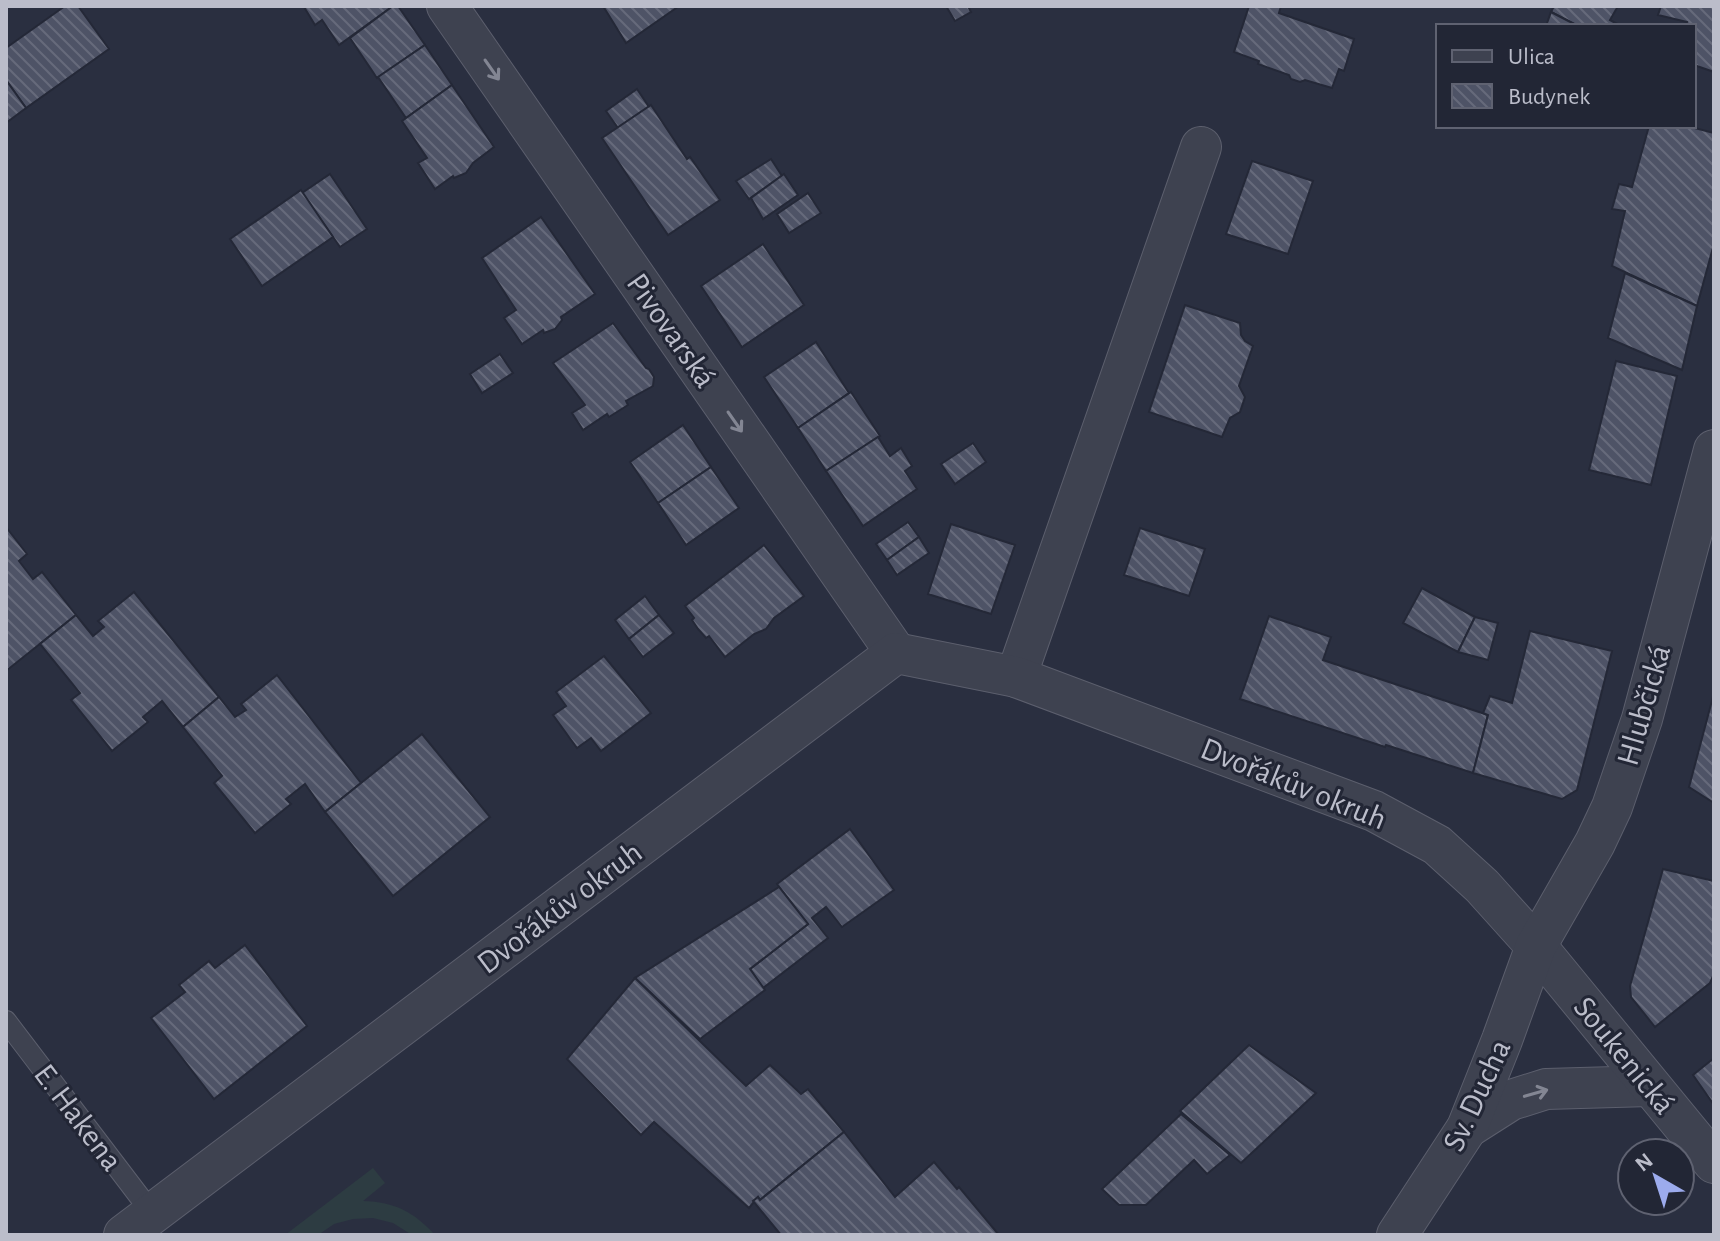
<svg xmlns="http://www.w3.org/2000/svg" width="1720" height="1241" font-family="'Alegreya Sans',sans-serif">
<style>
.park{fill:#2d3c42}
.building{fill:url(#building-back-hatch);stroke:#242837;stroke-width:2}
.lines{fill:none;stroke-linecap:round;stroke-linejoin:round}
.service-casing{stroke:#5c5f6d;stroke-width:22}
.minor-casing{stroke:#5c5f6d;stroke-width:42}
.service{stroke:#3e4250;stroke-width:20}
.minor{stroke:#3e4250;stroke-width:40}
.oneway{stroke:#838693}
.labels{text-anchor:middle;stroke-width:6;stroke-linejoin:round;paint-order:stroke}
.street-label{font-size:32px;fill:#bbbdca;stroke:#222635}
</style>
<defs>
<pattern id="building-back-hatch" width="6" height="6" patternUnits="userSpaceOnUse" patternTransform="scale(2)"><rect width="6" height="6" fill="#4e5366"/><path d="M-1 5l2 2M0 0l6 6M5-1l2 2" fill="none" stroke="#666a7b"/></pattern>
</defs>
<rect width="100%" height="100%" fill="#2a2f40"/>
<path class="park" d="M 373,1168 L 385,1183 L 363,1201 C 395,1202 414,1212 435,1235 L 412,1235 L 393,1223 L 373,1218 L 353,1219 L 334,1224 L 318,1235 L 285,1235 Z"/>
<g class="building">
<polygon points="65,6 78,6 109,49 26,108 6,80 6,48"/>
<polygon points="306,6 393,6 339,45 322,20 315,25 304,7"/>
<polygon points="393,6 398,6 425,45 377,78 350,38"/>
<polygon points="603,6 679,6 626,43"/>
<polygon points="946,6 968,6 971,12 955,21"/>
<polygon points="1249,6 1281,6 1279,13 1354,39 1344,71 1339,69 1332,88 1305,80 1300,82 1291,79 1289,75 1258,64 1259,61 1234,52"/>
<polygon points="1554,6 1618,6 1610,20 1621,26 1578,26 1551,12"/>
<polygon points="1661,6 1714,6 1714,72 1694,65 1694,26 1686,26 1687,22 1658,15"/>
<polygon points="1551,12 1578,26 1546,26"/>
<polygon points="425,45 452,85 406,118 378,77"/>
<polygon points="6,80 26,108 6,123"/>
<polygon points="452,85 494,147 473,163 466,173 454,178 453,176 435,189 418,163 427,158 402,121"/>
<polygon points="637,89 649,107 618,128 606,111"/>
<polygon points="651,105 687,159 690,157 720,200 668,235 602,138"/>
<polygon points="1649,126 1687,126 1714,133 1714,244 1697,306 1612,266 1625,211 1612,209 1619,184 1632,187"/>
<polygon points="771,159 782,176 749,199 736,181"/>
<polygon points="1252,161 1313,181 1288,254 1226,234"/>
<polygon points="330,174 367,229 340,247 302,193"/>
<polygon points="784,174 798,195 763,219 751,198"/>
<polygon points="301,190 333,237 262,286 230,239"/>
<polygon points="808,193 821,213 789,233 777,214"/>
<polygon points="541,217 595,294 561,317 562,320 555,329 544,333 543,330 522,344 504,318 516,310 482,258"/>
<polygon points="763,244 804,305 742,347 701,286"/>
<polygon points="1625,273 1697,306 1682,370 1608,338"/>
<polygon points="1185,305 1240,323 1241,335 1245,341 1253,346 1239,386 1245,397 1240,412 1230,418 1222,437 1149,412"/>
<polygon points="613,323 646,368 649,369 654,377 653,386 626,401 628,405 609,417 607,414 583,430 572,413 585,405 553,363"/>
<polygon points="816,342 849,393 798,428 764,377"/>
<polygon points="500,354 513,373 482,393 470,374"/>
<polygon points="1616,361 1677,376 1651,485 1589,470"/>
<polygon points="851,392 880,436 826,471 798,428"/>
<polygon points="683,425 711,467 658,503 630,462"/>
<polygon points="878,437 890,456 901,448 912,466 905,471 917,489 863,526 826,471"/>
<polygon points="973,443 986,462 955,484 941,464"/>
<polygon points="711,467 739,508 686,545 658,503"/>
<polygon points="908,522 919,537 887,560 876,544"/>
<polygon points="951,524 1015,545 991,614 928,594"/>
<polygon points="6,527 27,554 19,561 33,579 42,572 76,615 6,671"/>
<polygon points="1140,528 1205,549 1189,596 1124,575"/>
<polygon points="919,537 929,553 897,575 887,560"/>
<polygon points="764,545 804,596 774,618 766,629 754,634 725,657 709,636 706,638 698,629 692,620 694,618 685,606"/>
<polygon points="1422,588 1475,617 1458,652 1403,623"/>
<polygon points="134,592 219,697 183,727 162,701 143,717 148,722 112,751 71,700 80,693 40,644 76,615 93,636 104,627 98,621"/>
<polygon points="645,596 659,615 629,639 615,620"/>
<polygon points="659,615 674,633 643,657 629,639"/>
<polygon points="1269,616 1331,637 1323,660 1488,715 1473,773 1386,745 1385,747 1240,699"/>
<polygon points="1475,617 1498,623 1488,660 1458,652"/>
<polygon points="1530,631 1612,651 1577,790 1562,799 1473,773 1488,715 1483,713 1490,696 1512,703"/>
<polygon points="604,656 651,713 601,751 591,738 577,748 553,715 566,706 556,692"/>
<polygon points="277,675 361,783 325,812 305,784 286,799 291,804 255,833 214,783 222,776 183,727 219,697 235,717 246,710 241,704"/>
<polygon points="1714,693 1714,803 1689,787"/>
<polygon points="422,734 490,817 393,896 325,812"/>
<polygon points="850,829 894,890 842,927 826,907 812,918 828,938 763,988 750,969 808,924 777,884"/>
<polygon points="1663,869 1714,881 1714,974 1710,983 1655,1027 1631,997 1630,986"/>
<polygon points="779,887 808,924 750,969 765,990 700,1039 635,978"/>
<polygon points="245,945 307,1026 214,1099 151,1018 185,992 179,985 209,961 215,968"/>
<polygon points="635,978 746,1086 770,1065 801,1094 808,1089 844,1132 760,1200 758,1197 749,1208 654,1122 641,1135 567,1059"/>
<polygon points="1249,1045 1316,1093 1241,1163 1180,1111"/>
<polygon points="1714,1058 1714,1105 1693,1075"/>
<polygon points="1181,1114 1230,1155 1207,1174 1194,1160 1146,1205 1119,1205 1102,1189"/>
<polygon points="844,1132 895,1197 934,1162 957,1189 959,1187 999,1235 781,1235 753,1201 758,1197 760,1200"/>
</g>
<g class="lines">
<defs>
<polyline id="service" points="6,1021 152,1213"/>
<g id="minor">
<polyline points="447,6 896,653"/>
<polyline points="1016,677 1201,147"/>
<polyline points="1467,1128 1511,1100 1546,1089 1650,1086"/>
<polyline points="124,1235 896,653 1016,677 1374,811 1437,845 1482,886 1536,946 1714,1163"/>
<polyline points="1397,1235 1467,1128 1502,1040 1536,946 1595,843 1612,807 1642,719 1714,450"/>
</g>
</defs>
<use href="#service" class="service-casing"/>
<use href="#minor" class="minor-casing"/>
<use href="#service" class="service"/>
<use href="#minor" class="minor"/>
</g>
<defs><path id="oneway-shaft" d="M-6 0H5M1.5-3L5.5 0L1.5 3" fill="none" stroke-width="1.6" stroke-linecap="round" stroke-linejoin="round" transform="scale(2)"/></defs>
<g class="oneway">
<use href="#oneway-shaft" transform="translate(492 70) rotate(55)"/>
<use href="#oneway-shaft" transform="translate(735 422) rotate(55)"/>
<use href="#oneway-shaft" transform="translate(1536 1093) rotate(-16)"/>
</g>
<g class="labels">
<g class="street-label">
<text transform="translate(672 330) rotate(55)" y="11">Pivovarská</text>
<text transform="translate(1643 705) rotate(-74)" y="11">Hlubčická</text>
<text transform="translate(1294 783) rotate(22)" y="11">Dvořákův okruh</text>
<text transform="translate(559 907) rotate(-37)" y="11">Dvořákův okruh</text>
<text transform="translate(1625 1055) rotate(51)" y="11">Soukenická</text>
<text transform="translate(1476 1095) rotate(-65)" y="11">Sv. Ducha</text>
<text transform="translate(79 1117) rotate(53)" y="11">E. Hakena</text>
</g>
</g>
<rect width="1720" height="1241" fill="none" stroke="#bbbdca" stroke-width="16"/>
<rect x="1436" y="24" width="260" height="104" fill="#222635" stroke="#5f6271" stroke-width="2"/>
<rect x="1452" y="50" width="40" height="12" fill="#3e4250" stroke="#5f6271" stroke-width="2"/>
<text x="1508" y="64" font-size="24" fill="#bbbdca">Ulica</text>
<rect x="1452" y="84" width="40" height="24" fill="url(#building-back-hatch)" stroke="#5f6271" stroke-width="2"/>
<text x="1508" y="104" font-size="24" fill="#bbbdca">Budynek</text>
<g transform="translate(1656 1177) rotate(321)"><circle r="38" fill="#222635" stroke="#5f6271" stroke-width="2"/>
<path d="M0-6L14 30L0 20L-14 30Z" fill="#9cabed"/>
<text y="-12" font-size="22" font-weight="bold" text-anchor="middle" fill="#bbbdca">N</text>
</g>
</svg>
